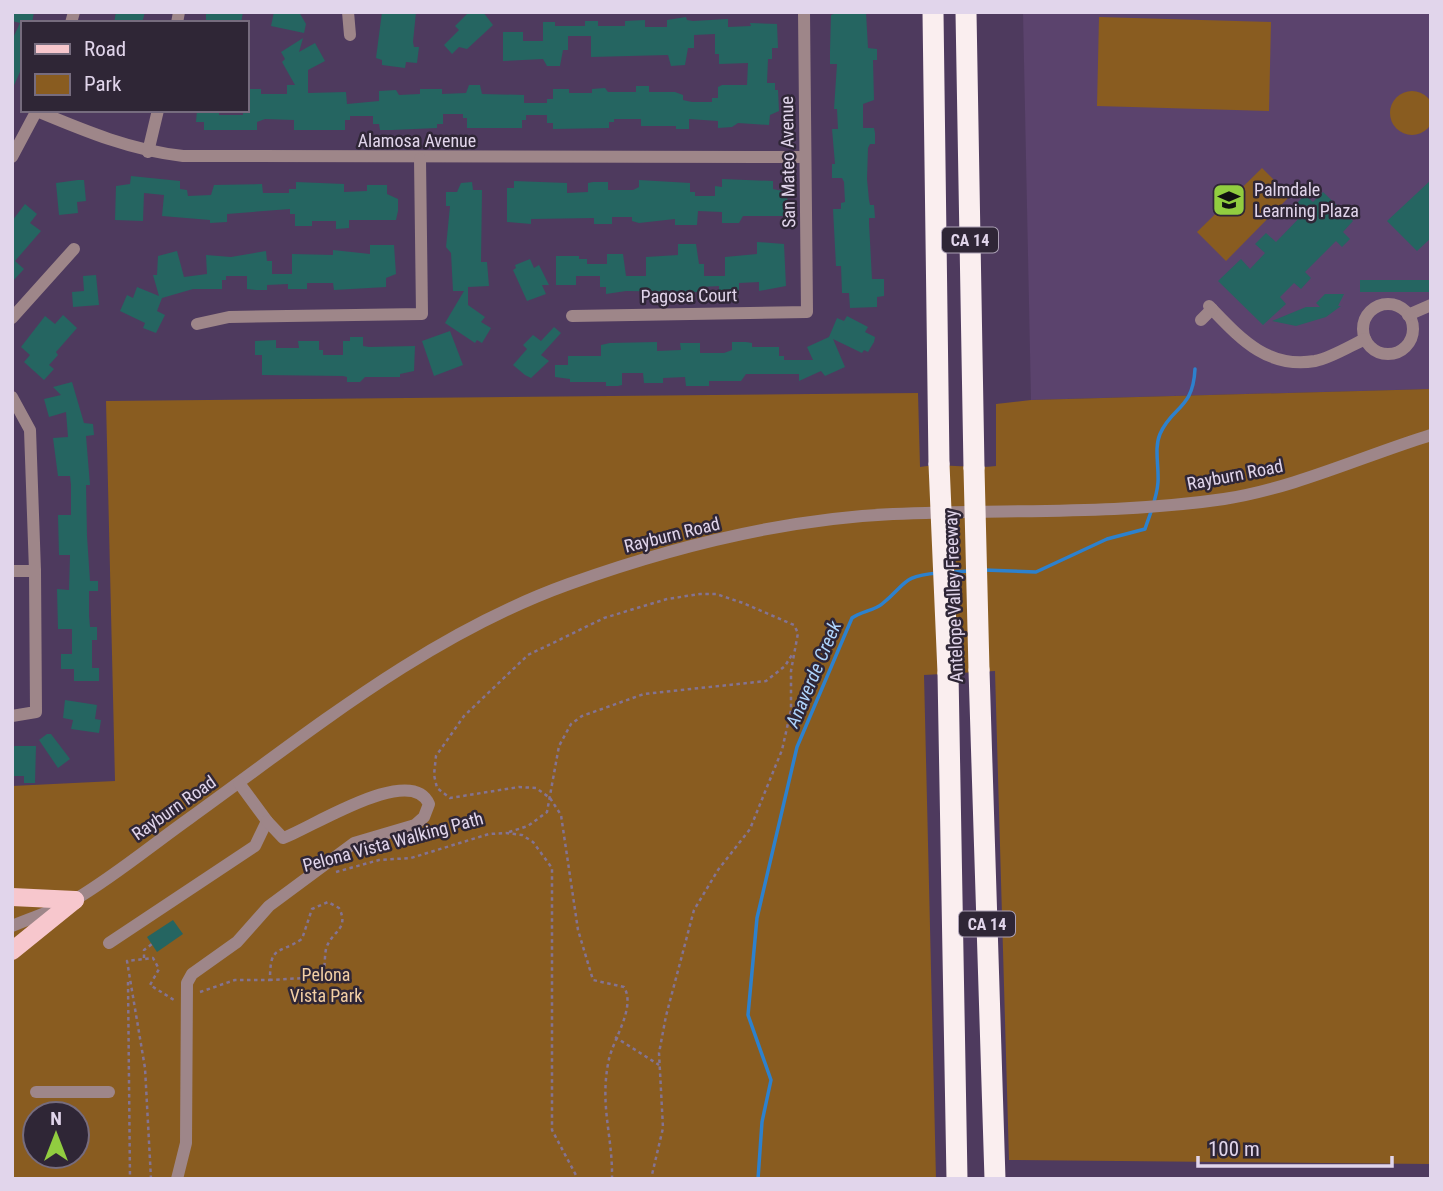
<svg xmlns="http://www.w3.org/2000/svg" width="1443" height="1191" font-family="'Roboto Condensed',sans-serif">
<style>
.built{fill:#5b436d}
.green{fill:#895c20;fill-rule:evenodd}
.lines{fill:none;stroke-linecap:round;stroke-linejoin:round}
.stream{stroke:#2d81cd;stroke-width:3.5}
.building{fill:#256561}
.path{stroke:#847392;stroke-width:2.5;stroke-dasharray:3.5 3.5;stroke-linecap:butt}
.minor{stroke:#9e8689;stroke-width:12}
.major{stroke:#f7c7cd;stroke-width:18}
.highway{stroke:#faeeef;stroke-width:21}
.highway-bridge{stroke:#faeeef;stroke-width:21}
.labels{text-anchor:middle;stroke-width:5;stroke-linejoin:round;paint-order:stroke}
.shield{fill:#2f2636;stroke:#aca0b5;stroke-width:2}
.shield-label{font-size:16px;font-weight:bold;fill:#e1d5eb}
.street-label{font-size:18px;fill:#e1d5eb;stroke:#2f2636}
.poi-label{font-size:18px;fill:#e1d5eb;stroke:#2f2636;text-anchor:start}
.park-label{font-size:18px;fill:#f3cfa5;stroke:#2f2636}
.water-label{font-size:19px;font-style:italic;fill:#aed4fc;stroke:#2f2636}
</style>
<rect width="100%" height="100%" fill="#4e3a5e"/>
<polygon class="built" points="1023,12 1431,12 1431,389 1031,400"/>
<g class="green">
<polygon points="1099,17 1271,22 1269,111 1097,106"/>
<circle cx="1412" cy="113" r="22"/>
<polygon points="1262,168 1290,196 1226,261 1197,232"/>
<path d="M 1431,389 L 1431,1164 L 1009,1160 L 995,671 L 924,675 L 936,1179 L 12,1179 L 12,786 L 115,781 L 106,401 L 918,393 L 920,467 C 946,463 971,469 996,466 L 996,404 L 1031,400 ZM 35,1114 L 77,1114 L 77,1156 L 35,1156 Z"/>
</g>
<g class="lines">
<g class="stream">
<path d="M 984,570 L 1036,572 L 1107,539 L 1145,529 C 1150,514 1157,498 1158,482 C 1159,466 1154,448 1160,434 C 1172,406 1193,410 1195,369"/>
<polyline points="953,572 969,571"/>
<path d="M 758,1179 L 762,1122 L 771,1080 L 748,1015 L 757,918 L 797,747 L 852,618 C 860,612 875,610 882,604 C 907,584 901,576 938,573"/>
</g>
</g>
<g class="building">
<polygon points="12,12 34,12 32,23 23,23 23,65 12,90 12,40 20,23 12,21"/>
<polygon points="116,12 145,12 142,23 114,23"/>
<polygon points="206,12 243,12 241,23 206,23"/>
<polygon points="274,12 299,12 306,24 304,33 271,26"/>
<polygon points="382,12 416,12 413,42 414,47 419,47 417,63 406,62 405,68 382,65 382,60 376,58"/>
<polygon points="469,12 483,12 493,25 467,49 459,47 452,54 444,45 459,30 455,26"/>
<polygon points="839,12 866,12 868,48 877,49 877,60 873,60 874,100 863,104 863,128 874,128 875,133 875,144 870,144 868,148 867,179 869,200 870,205 874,205 875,218 869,218 869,223 872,279 884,279 884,296 877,297 877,307 850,308 849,293 842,293 841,266 836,266 833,209 841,209 841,203 845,202 844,182 842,178 832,178 832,164 835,164 832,129 838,129 837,109 834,109 837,64 830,64 830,51 831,15"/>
<polygon points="686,17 687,20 693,21 728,19 728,27 751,26 750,23 777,24 778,48 772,48 772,59 768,59 767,83 775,83 775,90 778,90 779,111 770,115 769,125 738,123 732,127 718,128 718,121 689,119 689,129 676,129 676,126 641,126 641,119 614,119 614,122 609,122 609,128 553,129 553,123 547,123 547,115 526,115 526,120 522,120 522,128 467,128 467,118 463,118 463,114 443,114 443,124 437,124 437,128 392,130 380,130 379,124 373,124 373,116 350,116 350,120 345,120 345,130 294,130 294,120 265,119 257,122 257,130 204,130 204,122 196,122 197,110 219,110 219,115 243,115 243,110 247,110 247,89 261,89 261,94 287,94 287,85 295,85 282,62 285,59 281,52 303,38 299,52 315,43 325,61 308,70 308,93 346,92 347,104 379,101 379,91 396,90 399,95 420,94 420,89 442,89 442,94 466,93 469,85 480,85 482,94 524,95 524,103 547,103 547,99 553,99 553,89 569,89 569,93 592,93 592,89 605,88 608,92 636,92 636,86 649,86 649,92 675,92 683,95 683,100 692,102 712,102 712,98 718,98 718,87 722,85 747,85 748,63 719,64 719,54 715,54 715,34 694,35 694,48 688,48 685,65 671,66 668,55 591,57 591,36 568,36 568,50 563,50 560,66 547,66 543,59 503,61 503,32 523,32 523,41 543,41 543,22 555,22 555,26 585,26 585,21 598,21 598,26 625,26 625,21 645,20 645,27 667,27 667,20"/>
<polygon points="131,176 180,181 180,189 187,190 188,196 211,195 214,185 262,184 263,193 289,193 289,189 296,189 296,182 344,184 344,192 367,191 367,185 387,185 387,194 398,199 398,211 396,220 349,220 349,228 336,229 336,221 312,221 312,226 295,226 295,214 290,214 290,209 227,214 227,222 210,223 210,220 162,216 164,195 144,193 143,221 115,220 116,186 130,184"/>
<polygon points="722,179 773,181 773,189 787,192 788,216 743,216 739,223 722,223 722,212 698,211 697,225 675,225 675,219 639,223 632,221 632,217 612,217 612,224 594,224 594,218 531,219 531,224 507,222 507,188 514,188 514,181 567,183 567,193 588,192 588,183 593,182 608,182 608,190 633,190 639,187 639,180 690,183 690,192 695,192 695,196 715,196 715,186 722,187"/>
<polygon points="78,180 84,180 86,201 77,202 78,213 59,215 56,183"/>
<polygon points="1431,180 1431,238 1417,251 1387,221"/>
<polygon points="472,182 473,190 482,190 481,262 487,262 489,286 468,287 468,305 485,317 481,322 491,328 482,343 477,340 475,343 445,323 464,291 453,291 451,253 446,247 450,206 446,206 446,192 457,192 461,183"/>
<polygon points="1323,192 1353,221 1343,232 1350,239 1342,247 1336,241 1305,272 1311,278 1301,289 1294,283 1280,297 1286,304 1263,325 1218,281 1241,259 1250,269 1265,253 1255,244 1266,233 1276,242 1306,211 1297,203 1305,195 1313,202"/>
<polygon points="25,204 37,214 30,223 41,231 15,261 24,269 12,282 12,221"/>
<polygon points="757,242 784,244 786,286 759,291 759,282 739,283 739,291 719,291 719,286 700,287 698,292 626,291 606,294 606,287 600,287 600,276 576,276 576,285 556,285 556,256 579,256 579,259 587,259 587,264 607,264 607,254 623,254 626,276 646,276 646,257 678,255 678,244 696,244 699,264 704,264 704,276 725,276 725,257 757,254"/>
<polygon points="370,245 394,245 396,274 386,278 386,287 334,290 333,283 307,283 307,289 288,289 288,284 267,285 267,290 256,290 247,289 247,276 226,276 226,280 222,280 222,289 193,289 162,298 157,311 165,315 156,333 143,328 145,323 120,311 127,295 133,298 137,287 159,296 153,275 157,275 158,256 177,251 184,277 207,274 206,255 231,257 266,251 267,261 272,261 272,274 292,274 292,254 333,255 333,250 370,254"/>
<polygon points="530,259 534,268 539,265 549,285 542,285 546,294 527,301 513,270 516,268 515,265"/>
<polygon points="96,275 99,305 73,307 72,292 84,291 83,276"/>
<rect x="1360" y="280" width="71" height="12"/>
<polygon points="1325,294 1344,294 1338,306 1341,306 1326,317 1296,326 1272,321 1306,307 1320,307 1316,303"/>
<polygon points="63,315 77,328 56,352 58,355 49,365 54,369 44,380 24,362 30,355 21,347 45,316 55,324"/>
<polygon points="847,316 868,327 865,332 875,337 874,342 868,352 864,350 862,353 833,339 845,367 825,376 821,371 799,381 799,374 746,374 741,381 709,381 709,386 686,386 685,377 663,378 663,383 644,383 643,373 622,373 622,385 618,386 606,386 606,382 570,382 570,379 555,377 555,365 568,365 568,356 601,356 601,345 610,343 657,342 657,351 681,350 680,343 700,343 700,353 724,353 732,350 732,342 746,342 752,343 752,347 779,347 779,356 784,356 784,360 813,360 807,347 829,337 837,318 844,321"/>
<polygon points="554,327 561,333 541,355 549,361 531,378 525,375 513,365 527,349 523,345 533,335 541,341"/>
<polygon points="450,331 463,365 434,376 422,341"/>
<polygon points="350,337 363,337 363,346 369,347 415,346 414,371 400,374 400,377 365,377 360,382 347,382 347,377 343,376 262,375 262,355 255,355 255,341 276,340 276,348 299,348 298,341 319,341 319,350 323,350 323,355 343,355 343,341 350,341"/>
<polygon points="72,382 84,423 93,424 94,435 86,436 90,485 86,485 87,536 90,581 98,581 98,591 89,591 89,615 90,627 97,627 97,640 92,640 92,668 99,668 99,681 74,681 74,669 61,669 61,654 72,654 72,629 58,629 57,589 69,590 70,555 59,555 58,515 71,515 71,485 70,476 58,476 53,438 68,437 66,412 49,417 44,399 61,395 53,387"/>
<polygon points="65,700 97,705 95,719 101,720 99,733 71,729 73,720 63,718"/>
<polygon points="47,734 51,734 70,759 58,768 39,740"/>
<polygon points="15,746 36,746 35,783 24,783 24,776 12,776 12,747"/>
<polygon points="173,920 183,934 157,952 147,937"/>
</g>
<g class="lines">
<g class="path">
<polyline points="509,832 528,826 547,812 559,746 571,724 582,716 644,694 766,681 785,666 793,653"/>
<polyline points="336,872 379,860 411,858 489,834 506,833 522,835 533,842 552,868 552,1130 578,1179"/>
<polyline points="144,958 144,950 152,944"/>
<polyline points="128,982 130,1179"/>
<path d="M 200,992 L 235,980 L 270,980 C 270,944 278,955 302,939 L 312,909 L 328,902 L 339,908 C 350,930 331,931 326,949 C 324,959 326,968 321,977 L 270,980"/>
<polyline points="615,1037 659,1065"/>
<polyline points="151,1179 145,1068 127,961 153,958 159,969 150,985 174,1000"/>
<path d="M 612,1179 C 613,1136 599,1105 609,1059 C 614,1038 636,1007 624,987 L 593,980 L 578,930 L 561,815 L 550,798 L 536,788 L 519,787 L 450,798 L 437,788 L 434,775 L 436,756 L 464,716 L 528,655 L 557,641 L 604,618 L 667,599 L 700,594 L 716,594 L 743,603 L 794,625 L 798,633 L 791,671 L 791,710 L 782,750 L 750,829 L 718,870 L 694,910 L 666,1016 L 659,1053 L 663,1128 L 651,1179"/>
</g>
<g class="minor">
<polyline points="348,12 350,35"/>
<polyline points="71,23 74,12"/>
<polyline points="177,23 179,12"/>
<path d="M 37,111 C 85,131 130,150 183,156 L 805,157"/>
<polyline points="148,152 158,110"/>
<polyline points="12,157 37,110"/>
<circle cx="1388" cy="329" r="25"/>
<path d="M 1209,306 C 1239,337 1266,369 1315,361 C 1331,358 1350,346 1365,339"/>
<polyline points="1408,315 1431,305"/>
<polyline points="572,316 807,312 804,12"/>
<polyline points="12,318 74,249"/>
<polyline points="1201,320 1212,309"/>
<polyline points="197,324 229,317 422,314 420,159"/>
<polyline points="12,397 30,430 35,571 36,712 12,716"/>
<polyline points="12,571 35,571"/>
<path d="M 12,926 C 33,917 57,910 76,899 C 116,875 152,845 190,818 C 311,731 427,635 569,584 C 672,547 783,519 893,514 C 1003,509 1115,515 1224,499 C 1295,488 1363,456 1431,435"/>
<polyline points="109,943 255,846 267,821 239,783"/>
<polyline points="36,1092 109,1092"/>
<path d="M 177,1179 L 186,1143 L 187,983 L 192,974 L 237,942 L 269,906 L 354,843 L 415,825 L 424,817 L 429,804 C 411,762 308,830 283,838 L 267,821"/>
</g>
<g class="major">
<polyline points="12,897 75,900"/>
<polyline points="12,951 75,900"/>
</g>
<g class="highway">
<polyline points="933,12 939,464"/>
<polyline points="966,12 974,468"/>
<polyline points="979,670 995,1179"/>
<polyline points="948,673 957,1179"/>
</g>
<g class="highway-bridge">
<polyline points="939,464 948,673"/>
<polyline points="974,468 979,670"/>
</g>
</g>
<defs>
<symbol id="school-square" viewBox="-11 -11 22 22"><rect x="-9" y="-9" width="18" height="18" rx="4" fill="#91cd40" stroke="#2f2636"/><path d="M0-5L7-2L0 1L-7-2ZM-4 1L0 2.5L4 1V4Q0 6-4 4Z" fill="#111"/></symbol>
</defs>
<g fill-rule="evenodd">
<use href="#school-square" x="1210" y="181" width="38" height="38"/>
</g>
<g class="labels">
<g class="shield">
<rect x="942" y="227.5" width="56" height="25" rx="5"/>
<rect x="959" y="911.5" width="56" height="25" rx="5"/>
</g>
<g class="shield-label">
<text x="970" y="246">CA 14</text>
<text x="987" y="930">CA 14</text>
</g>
<g class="street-label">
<text x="417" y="147">Alamosa Avenue</text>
<text transform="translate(788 162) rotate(-91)" y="6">San Mateo Avenue</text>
<text transform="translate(689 296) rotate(-1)" y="6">Pagosa Court</text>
<text transform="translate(1235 475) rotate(-11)" y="6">Rayburn Road</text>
<text transform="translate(672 535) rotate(-14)" y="6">Rayburn Road</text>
<text transform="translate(954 596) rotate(-92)" y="6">Antelope Valley Freeway</text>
<text transform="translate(174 808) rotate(-35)" y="6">Rayburn Road</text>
<text transform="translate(393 842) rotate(-15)" y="6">Pelona Vista Walking Path</text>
</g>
<g class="poi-label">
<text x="1254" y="196">Palmdale<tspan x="1254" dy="21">Learning Plaza</tspan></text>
</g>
<g class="park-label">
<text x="326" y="981">Pelona<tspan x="326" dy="21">Vista Park</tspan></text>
</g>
<g class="water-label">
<text transform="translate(813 674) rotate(-67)" y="7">Anaverde Creek</text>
</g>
</g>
<rect width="1443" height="1191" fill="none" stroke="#e1d5eb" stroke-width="28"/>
<rect x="21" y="21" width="228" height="91" fill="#2f2636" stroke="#766c7e" stroke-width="2"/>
<rect x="35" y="44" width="35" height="10" fill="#f7c7cd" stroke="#766c7e" stroke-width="2"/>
<text x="84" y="56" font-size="21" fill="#e1d5eb">Road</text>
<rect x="35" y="74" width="35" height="21" fill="#895c20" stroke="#766c7e" stroke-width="2"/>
<text x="84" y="91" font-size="21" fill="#e1d5eb">Park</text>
<g transform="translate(56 1135)"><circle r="33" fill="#2f2636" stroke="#766c7e" stroke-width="2"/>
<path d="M0-5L12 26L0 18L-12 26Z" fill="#91cd40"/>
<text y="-10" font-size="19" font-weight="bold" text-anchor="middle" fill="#e1d5eb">N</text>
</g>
<path d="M1198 1156v10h194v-10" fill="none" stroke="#e1d5eb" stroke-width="3.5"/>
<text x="1208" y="1156" font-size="21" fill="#e1d5eb" stroke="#2f2636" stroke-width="5" paint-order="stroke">100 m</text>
</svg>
